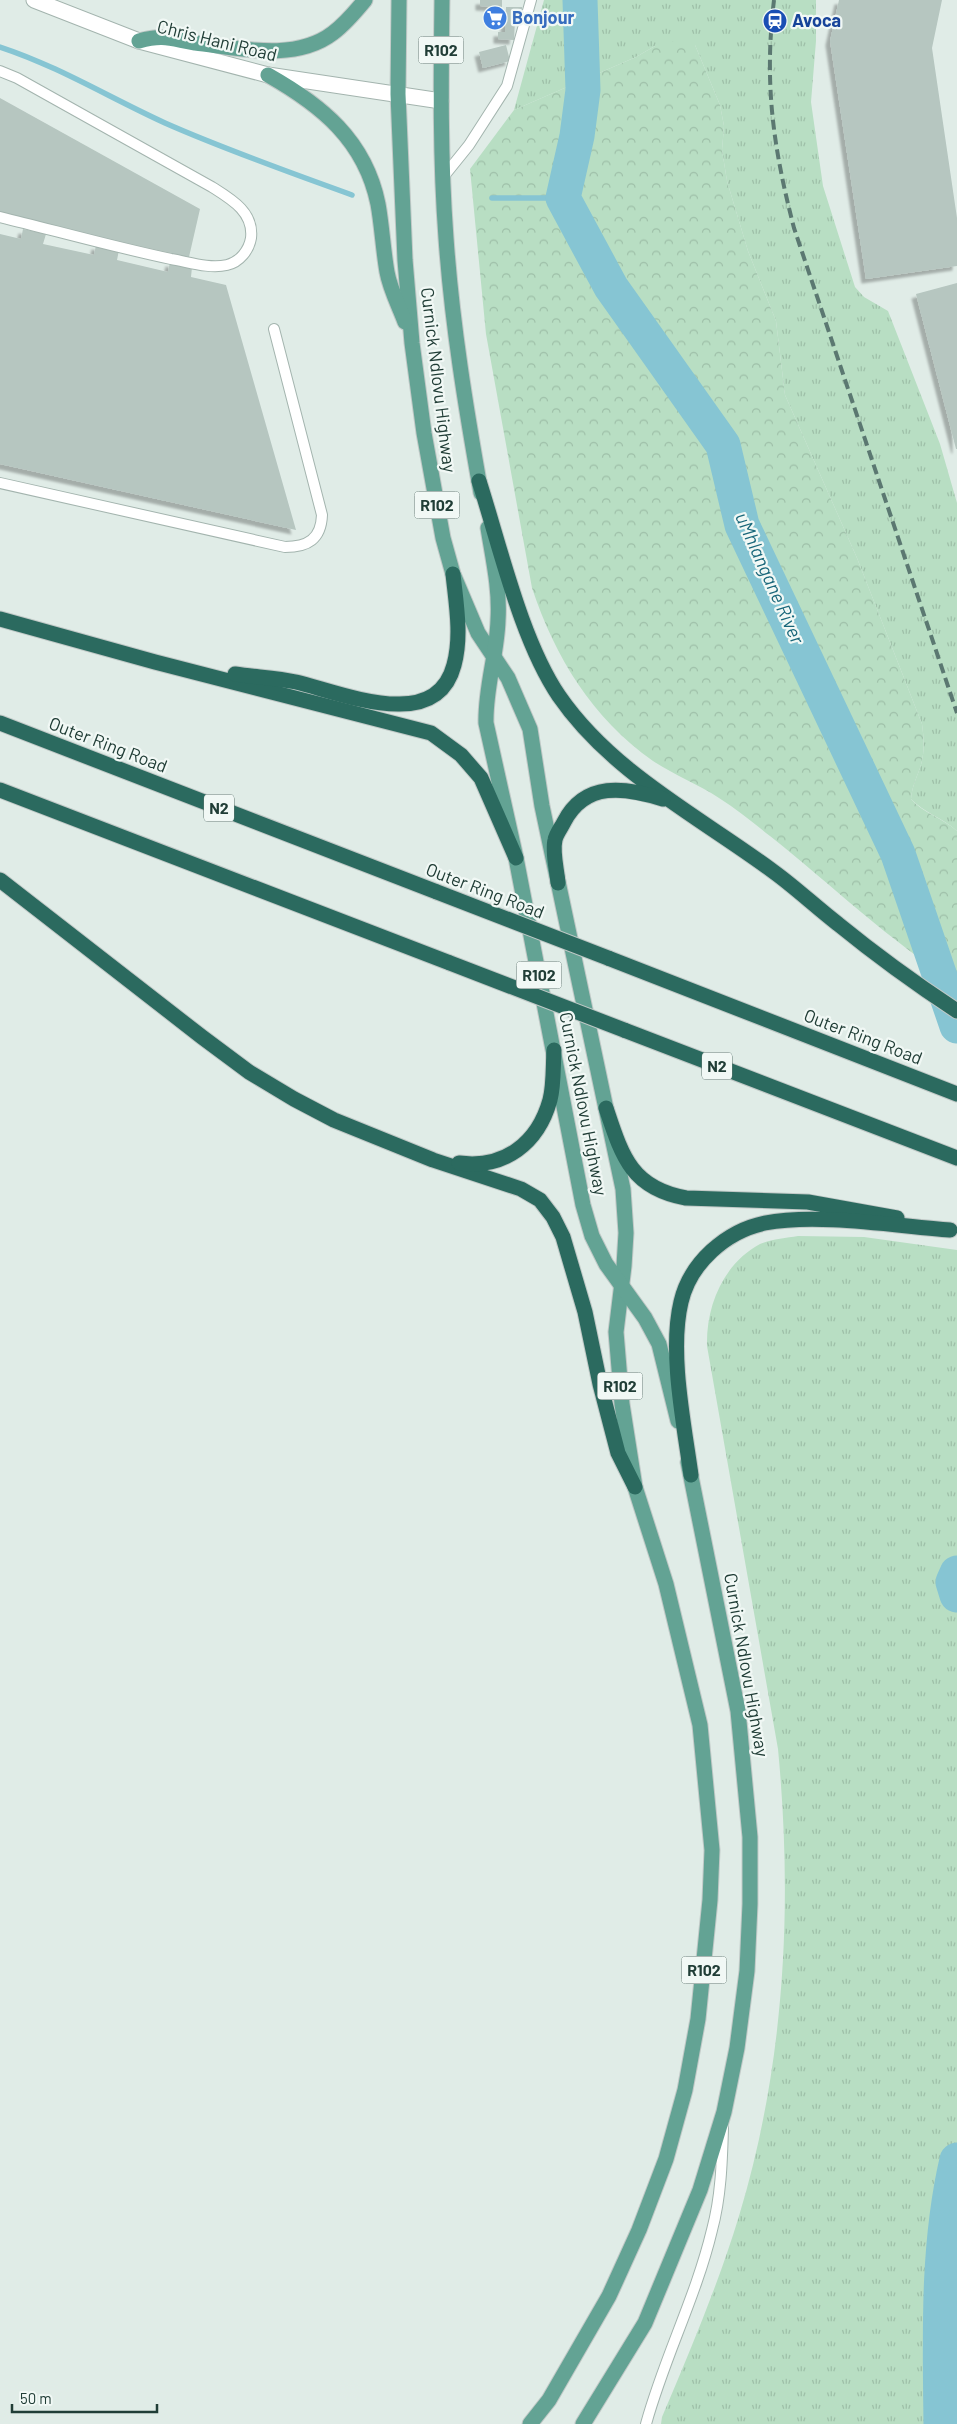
<svg xmlns="http://www.w3.org/2000/svg" width="957" height="2424" font-family="Barlow,sans-serif">
<style>
.grass{fill:url(#grass-tufts)}
.forest{fill:url(#forest-crowns)}
.lines{fill:none;stroke-linecap:round;stroke-linejoin:round}
.stream{stroke:#86c5d3;stroke-width:5.5}
.river{stroke:#86c5d3;stroke-width:35}
.building{fill:#b6c6c0;filter:url(#shadow)}
.service-casing{stroke:#a3b4ae;stroke-width:12}
.tertiary-casing{stroke:#a3b4ae;stroke-width:17}
.primary-casing{stroke:#c1c9c7;stroke-width:17}
.motorway-casing{stroke:#c1c9c7;stroke-width:17}
.service{stroke:#fff;stroke-width:10}
.tertiary{stroke:#fff;stroke-width:15}
.primary{stroke:#63a394;stroke-width:15}
.motorway{stroke:#2b6a5f;stroke-width:15}
.rail{stroke:#5b7871;stroke-width:4;stroke-dasharray:10 5;stroke-linecap:butt}
.motorway-bridge-casing{stroke:#c1c9c7;stroke-width:17;stroke-linecap:butt}
.motorway-bridge{stroke:#2b6a5f;stroke-width:15}
.labels{text-anchor:middle;stroke-width:4.5;stroke-linejoin:round;paint-order:stroke}
.shield{fill:#f1f8f5;stroke:#5f756f;stroke-width:1}
.shield-label{font-size:16px;font-weight:bold;fill:#203d36}
.shop-label{font-size:18px;font-weight:bold;fill:#366cbe;stroke:#f1f8f5;text-anchor:start}
.transit-label{font-size:18px;font-weight:bold;fill:#164399;stroke:#f1f8f5;text-anchor:start}
.street-label{font-size:18px;fill:#203d36;stroke:#f1f8f5}
.water-label{font-size:19px;font-style:italic;fill:#19677a;stroke:#f1f8f5}
</style>
<defs>
<pattern id="grass-tufts" width="24" height="20" patternUnits="userSpaceOnUse" patternTransform="scale(1.25)"><rect width="24" height="20" fill="#b8dec3"/><path d="M3 7l-1-3M5 7V3M7 7l1-3M15 17l-1-3M17 17v-4M19 17l1-3" fill="none" stroke="#9ebfa8"/></pattern>
<pattern id="forest-crowns" width="20" height="18" patternUnits="userSpaceOnUse" patternTransform="scale(1.25)"><rect width="20" height="18" fill="#b8dec3"/><path d="M2 6a3 3 0 1 1 6 0M12 15a3 3 0 1 1 6 0" fill="none" stroke="#9ebfa8"/></pattern>
<filter id="shadow"><feDropShadow dx="-4.5" dy="4.5" stdDeviation="1" flood-color="#0004"/></filter>
</defs>
<rect width="100%" height="100%" fill="#e0ece7"/>
<g class="grass">
<path d="M 544,0 L 816,0 L 816,41 L 811,102 L 823,186 L 855,287 L 864,297 L 888,311 L 940,444 L 957,503 L 957,831 C 943,818 924,813 911,799 C 912,787 916,779 920,768 C 925,753 924,739 922,724 L 857,558 L 785,395 L 776,321 L 748,251 L 727,181 L 722,150 L 724,126 L 720,105 L 695,45 L 655,46 L 636,57 L 514,110 Z"/>
<path d="M 798,1236 L 864,1237 L 957,1250 L 957,2424 L 661,2424 L 662,2417 C 690,2351 718,2285 739,2216 C 785,2064 793,1906 778,1749 L 707,1346 C 706,1306 723,1264 760,1244 C 772,1239 786,1238 798,1236 Z"/>
</g>
<path class="forest" d="M 683,39 L 695,45 L 720,105 L 724,126 L 722,150 L 727,181 L 748,251 L 776,321 L 785,395 L 857,558 L 922,724 C 924,739 925,753 920,768 C 916,779 912,787 911,799 C 924,814 943,818 957,831 L 957,983 C 890,942 832,885 770,836 C 753,823 737,809 719,798 C 698,784 674,775 653,761 C 592,718 555,657 532,588 L 486,334 L 470,169 L 514,110 L 636,57 L 655,46 Z"/>
<g class="lines">
<g class="stream">
<path d="M 0,47 C 58,66 110,98 165,123 C 226,150 289,172 352,195"/>
<polyline points="492,198 563,198"/>
</g>
<g class="river">
<polyline points="580,0 583,90 577,136 563,198 611,287 723,445 742,525 898,854 957,1026"/>
<polyline points="957,1573 953,1582 957,1595"/>
<path d="M 941,2424 C 940,2336 937,2246 957,2160"/>
</g>
</g>
<g class="building">
<polygon points="480,0 502,0 502,7 480,6"/>
<polygon points="839,0 942,0 932,48 957,218 957,266 866,279 830,41"/>
<polygon points="506,7 522,7 522,20 515,20 514,40 498,39 498,32 505,32"/>
<polygon points="506,45 510,61 483,68 479,52"/>
<polygon points="0,98 200,209 189,257 0,215"/>
<polygon points="23,229 46,234 43,244 94,255 96,245 119,250 117,260 168,272 170,262 192,267 191,277 226,285 296,530 0,464 0,234 21,239"/>
<polygon points="957,283 957,449 956,449 916,294"/>
</g>
<g class="lines">
<defs>
<g id="service">
<path d="M 0,71 L 17,78 L 212,187 C 231,199 254,212 251,238 C 249,250 240,262 227,265 C 209,269 189,262 171,259 C 114,247 57,231 0,217"/>
<polyline points="444,176 469,145 507,86 531,0"/>
<path d="M 0,483 L 285,547 C 308,547 321,539 322,515 L 274,329"/>
<path d="M 646,2424 C 664,2358 696,2297 712,2230 C 721,2197 722,2162 723,2128"/>
</g>
<polyline id="tertiary" points="34,0 139,41 268,75 441,101"/>
<g id="primary">
<polyline points="399,0 398,94 405,260 412,343 424,433 443,538 453,574 478,633 508,678 530,729 542,806 623,1189 626,1233 624,1266 616,1332 622,1404 635,1487 666,1584 700,1725 712,1850 710,1900 698,2019 685,2090 666,2159 639,2230 609,2296 549,2400 530,2424"/>
<path d="M 442,0 C 441,79 440,159 446,238 C 452,324 466,409 481,493"/>
<path d="M 139,41 C 164,34 171,39 195,43 C 239,48 295,62 333,33 C 345,24 356,11 365,0"/>
<path d="M 268,75 C 321,105 365,140 378,204 C 382,226 383,249 387,272 C 390,289 399,306 405,322"/>
<path d="M 488,528 C 493,559 500,589 498,620 C 497,655 485,688 486,723 L 516,858 L 583,1205 L 592,1236 L 606,1264 L 645,1318 L 659,1344 L 678,1421"/>
<polyline points="583,2424 645,2323 700,2190 724,2112 737,2048 747,1971 750,1904 750,1837 738,1711 688,1462"/>
</g>
<g id="motorway">
<path d="M 479,481 C 500,546 521,640 559,696 C 612,773 700,817 774,872 C 796,888 816,907 838,924 C 876,955 916,984 957,1011"/>
<polyline points="0,619 155,662 431,733 461,755 481,778 516,858"/>
<path d="M 235,674 C 255,677 276,678 296,682 C 342,693 436,734 454,665 C 462,636 456,603 453,574"/>
<polyline points="0,723 437,892"/>
<polyline points="0,790 450,963"/>
<polyline points="0,880 202,1037 249,1072 294,1099 334,1120 433,1160 521,1189 540,1200 553,1217 563,1237 585,1312 600,1384 618,1453 635,1487"/>
<path d="M 558,883 C 557,870 552,852 555,840 C 556,834 561,828 564,822 C 585,781 625,787 663,799"/>
<polyline points="608,958 957,1094"/>
<polyline points="624,1030 957,1158"/>
<path d="M 606,1108 C 622,1156 631,1188 686,1198 L 808,1202 L 897,1218"/>
<path d="M 459,1163 C 505,1169 538,1143 550,1100 C 554,1085 553,1066 554,1050"/>
<path d="M 691,1475 C 684,1424 669,1352 681,1302 C 690,1263 726,1231 765,1223 C 818,1213 896,1226 950,1230"/>
</g>
</defs>
<use href="#service" class="service-casing"/>
<use href="#tertiary" class="tertiary-casing"/>
<use href="#primary" class="primary-casing"/>
<use href="#motorway" class="motorway-casing"/>
<use href="#service" class="service"/>
<use href="#tertiary" class="tertiary"/>
<use href="#primary" class="primary"/>
<use href="#motorway" class="motorway"/>
<path class="rail" d="M 774,0 C 764,83 773,147 794,228 L 957,713"/>
<defs>
<g id="motorway-bridge">
<polyline points="437,892 608,958"/>
<polyline points="450,963 624,1030"/>
</g>
</defs>
<use href="#motorway-bridge" class="motorway-bridge-casing"/>
<use href="#motorway-bridge" class="motorway-bridge"/>
</g>
<defs>
<symbol id="supermarket-disc" viewBox="-11 -11 22 22"><circle r="9.5" fill="#3f7fe0" stroke="#f1f8f5"/><path d="M-6-5.5h2.5l.6 2H6L4.5 2H-2.5L-4.4-4H-6ZM-1.5 3.2a1.3 1.3 0 1 0 .1 0ZM3 3.2a1.3 1.3 0 1 0 .1 0Z" fill="#fff"/></symbol>
<symbol id="station-disc" viewBox="-11 -11 22 22"><circle r="9.5" fill="#1a4fb4" stroke="#f1f8f5"/><path d="M-3-6H3Q5-6 5-4V2Q5 4 3 4L4.5 6H3L1.5 4h-3L-3 6H-4.5L-3 4Q-5 4-5 2V-4Q-5-6-3-6ZM-3.5-4v3h7v-3ZM-3.5 1v1.5H-2V1ZM2 1v1.5H3.5V1Z" fill="#fff"/></symbol>
</defs>
<g fill-rule="evenodd">
<use href="#supermarket-disc" x="481" y="4" width="28" height="28"/>
<use href="#station-disc" x="761" y="7" width="28" height="28"/>
</g>
<g class="labels">
<g class="shield">
<rect x="418.5" y="36.5" width="45" height="27" rx="4"/>
<rect x="414.5" y="491.5" width="45" height="27" rx="4"/>
<rect x="204" y="794.5" width="30" height="27" rx="4"/>
<rect x="516.5" y="961.5" width="45" height="27" rx="4"/>
<rect x="702" y="1052.5" width="30" height="27" rx="4"/>
<rect x="597.5" y="1372.5" width="45" height="27" rx="4"/>
<rect x="681.5" y="1956.5" width="45" height="27" rx="4"/>
</g>
<g class="shield-label">
<text x="441" y="56">R102</text>
<text x="437" y="511">R102</text>
<text x="219" y="814">N2</text>
<text x="539" y="981">R102</text>
<text x="717" y="1072">N2</text>
<text x="620" y="1392">R102</text>
<text x="704" y="1976">R102</text>
</g>
<g class="shop-label">
<text x="512" y="24">Bonjour</text>
</g>
<g class="transit-label">
<text x="792" y="27">Avoca</text>
</g>
<g class="street-label">
<text transform="translate(217 41) rotate(14)" y="6">Chris Hani Road</text>
<text transform="translate(438 380) rotate(83)" y="6">Curnick Ndlovu Highway</text>
<text transform="translate(108 745) rotate(21)" y="6">Outer Ring Road</text>
<text transform="translate(485 891) rotate(21)" y="6">Outer Ring Road</text>
<text transform="translate(863 1037) rotate(21)" y="6">Outer Ring Road</text>
<text transform="translate(583 1104) rotate(79)" y="6">Curnick Ndlovu Highway</text>
<text transform="translate(746 1665) rotate(80)" y="6">Curnick Ndlovu Highway</text>
</g>
<g class="water-label">
<text transform="translate(770 578) rotate(66)" y="7">uMhlangane River</text>
</g>
</g>
<path d="M12 2404v8h145v-8" fill="none" stroke="#203d36" stroke-width="2.5"/>
<text x="20" y="2404" font-size="15" fill="#203d36" stroke="#f1f8f5" stroke-width="4" paint-order="stroke">50 m</text>
</svg>
